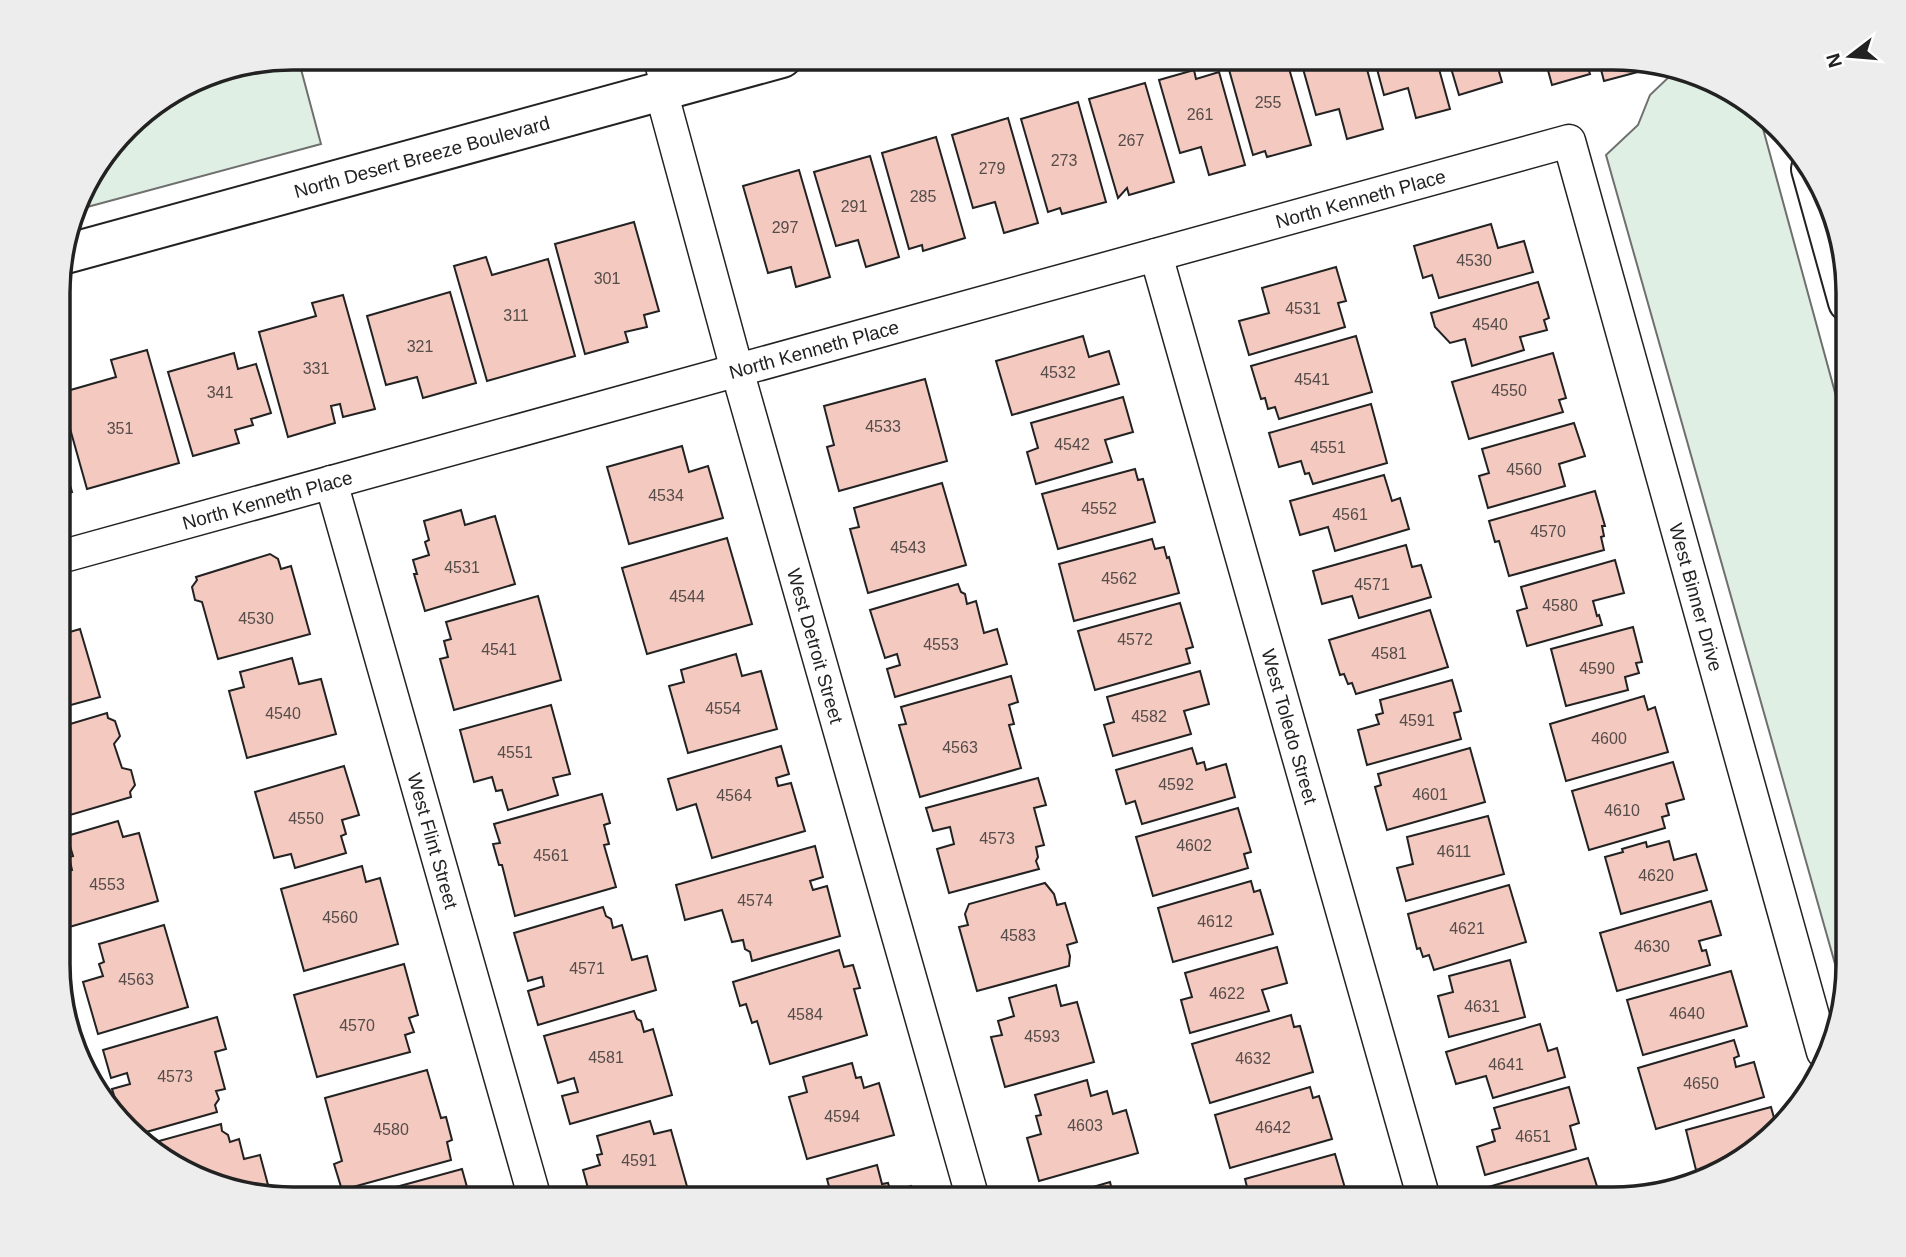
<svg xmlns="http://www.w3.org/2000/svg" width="1906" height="1257" font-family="Helvetica,sans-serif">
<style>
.green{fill:#e0efe3;stroke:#6f6f6f;stroke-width:2}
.building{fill:#f3c9c0;stroke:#222;stroke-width:2}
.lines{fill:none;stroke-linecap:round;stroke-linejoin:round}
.lane-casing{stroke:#222;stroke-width:19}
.street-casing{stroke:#222;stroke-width:35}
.secondary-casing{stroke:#222;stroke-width:42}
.lane{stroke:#fff;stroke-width:16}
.street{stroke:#fff;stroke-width:32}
.secondary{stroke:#fff;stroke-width:38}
.labels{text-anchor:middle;stroke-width:5;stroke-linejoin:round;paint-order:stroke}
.number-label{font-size:16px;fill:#564c4a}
.street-label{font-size:19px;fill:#222;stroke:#fff}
.rim{fill:none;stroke:#222;stroke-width:3.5}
</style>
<rect width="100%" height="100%" fill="#fff"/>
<g class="green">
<polygon points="293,58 298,58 321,144 76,210 82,189 138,116 204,76"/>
<polygon points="1668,67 1688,70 1744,98 1759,114 1848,440 1848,979 1843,992 1606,155 1638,125 1650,95 1670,76"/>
</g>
<g class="building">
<polygon points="1232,58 1286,58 1311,145 1267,157 1265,151 1253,155 1226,59"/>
<polygon points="1300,58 1364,58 1383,129 1347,139 1339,109 1316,115"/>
<polygon points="1374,58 1436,58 1450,109 1416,118 1408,88 1384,95"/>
<polygon points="1448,58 1495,58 1502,82 1459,95"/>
<polygon points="1538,58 1585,58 1590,74 1552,85 1546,63 1540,65"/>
<polygon points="1598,58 1613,58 1647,63 1649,69 1604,81"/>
<polygon points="1194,70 1196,79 1219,72 1245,165 1209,175 1201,147 1180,153 1159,80"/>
<polygon points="1145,83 1174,182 1129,195 1127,188 1118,198 1089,99"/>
<polygon points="1078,102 1106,202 1062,214 1060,208 1048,212 1021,119"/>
<polygon points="1008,118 1038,223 1004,233 995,202 973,208 952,135"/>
<polygon points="936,137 965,238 923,251 922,245 909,249 882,153"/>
<polygon points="870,156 899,257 866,267 858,240 836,246 814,172"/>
<polygon points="799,170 830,277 796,287 791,267 768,273 743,186"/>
<polygon points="634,222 659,311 644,315 647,327 625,332 628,342 585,354 555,244"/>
<polygon points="1491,224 1498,248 1524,241 1533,272 1439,298 1432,275 1423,278 1414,246"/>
<polygon points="486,257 492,275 548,259 575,356 487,381 454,266"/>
<polygon points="1336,267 1346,301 1338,303 1345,327 1249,355 1239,321 1269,313 1262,288"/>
<polygon points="1538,282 1549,318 1544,320 1547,330 1520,337 1524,350 1472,366 1465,339 1450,343 1435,327 1431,313"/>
<polygon points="450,292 476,383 423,398 417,377 386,385 367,316"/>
<polygon points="343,295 375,409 343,417 340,404 331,406 335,423 288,437 259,332 316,316 312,303"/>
<polygon points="1083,336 1089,357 1109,351 1119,384 1012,415 996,361"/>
<polygon points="1356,336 1372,392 1279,419 1275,407 1268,409 1265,398 1261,399 1251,366"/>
<polygon points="147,350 179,463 87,489 60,393 116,377 111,360"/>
<polygon points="234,353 238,369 256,364 271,413 251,419 253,425 235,430 239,443 193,456 168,372"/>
<polygon points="1553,353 1566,398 1559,400 1563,412 1469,439 1452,382"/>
<polygon points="925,379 947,461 839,491 827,447 834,445 824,406"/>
<polygon points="1123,397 1133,432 1105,440 1112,462 1036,484 1027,452 1038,448 1031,423"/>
<polygon points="1371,404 1387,463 1313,484 1309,473 1305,474 1301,461 1279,467 1269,433"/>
<polygon points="1574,423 1585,456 1559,464 1565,486 1488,508 1479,476 1489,473 1482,449"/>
<polygon points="682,446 689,472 708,466 723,518 629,544 607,467"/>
<polygon points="60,449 72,492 60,496"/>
<polygon points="1135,469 1138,480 1143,479 1155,522 1058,549 1042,494"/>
<polygon points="1384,475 1392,501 1400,498 1409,529 1335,551 1328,527 1300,535 1290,501"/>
<polygon points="942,483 966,565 868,593 850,529 859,527 854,508"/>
<polygon points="1595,491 1605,526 1602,526 1604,536 1601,537 1604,550 1509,576 1499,541 1495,542 1489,521"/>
<polygon points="461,510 465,525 495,516 515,584 425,611 414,574 417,574 413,560 429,555 425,542 429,540 424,521"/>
<polygon points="727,538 752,624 647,654 622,568"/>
<polygon points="1152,539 1155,549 1164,547 1167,558 1169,557 1179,593 1074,621 1059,564"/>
<polygon points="1406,545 1412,567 1421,565 1431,597 1359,618 1352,596 1322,604 1313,571"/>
<polygon points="270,554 278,559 281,569 291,566 310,634 218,659 202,602 195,600 192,587 197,580 196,577"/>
<polygon points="1615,560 1624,593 1593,601 1597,616 1599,615 1602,625 1527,646 1517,611 1527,608 1521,587"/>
<polygon points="958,584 961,592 965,594 967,604 976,601 984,633 997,629 1007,664 895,697 887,669 900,665 897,654 885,658 870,610"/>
<polygon points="538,596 561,680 454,710 440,659 448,657 444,641 451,639 446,622"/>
<polygon points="1180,603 1193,647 1186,649 1190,663 1095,690 1078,631"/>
<polygon points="1430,610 1448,667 1356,694 1352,683 1348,684 1344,674 1340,675 1329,640"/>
<polygon points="60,623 63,634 80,629 100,697 60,708"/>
<polygon points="1633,627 1642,662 1636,663 1639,673 1625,677 1628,690 1566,706 1551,649"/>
<polygon points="736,654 742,676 761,671 777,729 688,753 669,686 684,682 681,670"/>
<polygon points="292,658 299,684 321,679 336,734 247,758 229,691 244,687 240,672"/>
<polygon points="1200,671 1209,704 1184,711 1191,734 1113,756 1104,725 1114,722 1107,697"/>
<polygon points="1011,676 1018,702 1009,705 1014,724 1009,725 1021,768 920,797 899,725 906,724 901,707"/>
<polygon points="1452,680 1461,711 1454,713 1461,739 1367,765 1358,730 1379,724 1376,715 1383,713 1380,700"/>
<polygon points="1644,696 1648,710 1655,707 1668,752 1566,781 1550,724"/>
<polygon points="551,705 570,774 553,778 558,795 508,810 502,790 496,791 492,777 474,782 460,730"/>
<polygon points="107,713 108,718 115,721 120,736 114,744 122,768 131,770 135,785 130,792 131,797 60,818 60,727"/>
<polygon points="781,746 789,774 776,778 778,786 791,783 805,831 712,858 696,804 677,810 668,779"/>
<polygon points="1192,748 1197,764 1204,762 1206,770 1226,764 1235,797 1142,824 1135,801 1126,804 1116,770"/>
<polygon points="1470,748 1485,802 1387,830 1375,787 1381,785 1378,774"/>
<polygon points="1673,762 1684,799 1666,804 1669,815 1662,817 1665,828 1589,850 1572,791"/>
<polygon points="344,766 359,815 342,820 346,834 341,836 346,853 295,868 291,854 274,858 255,792"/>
<polygon points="1038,778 1046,805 1034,808 1044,845 1036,847 1038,857 1036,861 1039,869 949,893 937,849 954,844 950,827 933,831 926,808"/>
<polygon points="602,794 610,823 604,825 609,844 604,845 616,887 515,916 502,865 499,865 493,844 500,843 494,824"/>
<polygon points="1238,808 1251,852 1244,854 1248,868 1153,896 1136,837"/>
<polygon points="1488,816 1504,874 1406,901 1397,868 1413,864 1407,837"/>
<polygon points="118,821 123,837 139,833 158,901 66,928 60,907 60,873 72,870 69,857 73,856 67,836"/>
<polygon points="1669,841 1674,860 1696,854 1707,890 1621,914 1605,857 1623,852 1622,849 1646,842 1647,847"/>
<polygon points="815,846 823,877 810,881 813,890 827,886 840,936 752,961 750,952 745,949 743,940 732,942 722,910 685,920 676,885"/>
<polygon points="362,866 366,882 380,878 398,944 304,971 281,889"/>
<polygon points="1251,881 1254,892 1260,890 1273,934 1173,962 1158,908"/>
<polygon points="1045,883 1054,894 1057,905 1065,903 1077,942 1067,945 1070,956 1069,966 977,991 959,927 968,925 965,914 969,904"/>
<polygon points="1509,885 1526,942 1434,970 1429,955 1423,957 1420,948 1417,949 1408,914"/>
<polygon points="1711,901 1721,935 1699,941 1702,951 1706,950 1710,965 1617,991 1600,933"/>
<polygon points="603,907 606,916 611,919 613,928 622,925 632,960 647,956 656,990 538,1025 528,991 544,986 542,977 528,981 514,933"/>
<polygon points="164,925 188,1007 98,1034 83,982 103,976 99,964 104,962 99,944"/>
<polygon points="1277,947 1287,983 1262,990 1269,1011 1190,1033 1181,1000 1192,997 1185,973"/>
<polygon points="839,950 844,967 853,965 860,988 854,989 867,1035 770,1064 757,1021 752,1023 746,1004 740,1006 733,982"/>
<polygon points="1510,960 1525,1017 1449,1037 1438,996 1453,992 1449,976"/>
<polygon points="404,964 418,1015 409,1018 414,1032 405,1035 410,1052 317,1077 294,995"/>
<polygon points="1731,971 1747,1026 1643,1055 1627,1000"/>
<polygon points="1056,985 1061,1006 1077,1002 1094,1062 1005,1087 991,1037 1002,1035 998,1021 1014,1016 1009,998"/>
<polygon points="634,1011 637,1019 641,1021 644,1032 653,1029 672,1095 570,1124 562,1096 578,1092 574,1078 558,1083 544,1036"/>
<polygon points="1291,1015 1294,1027 1300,1026 1313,1072 1210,1103 1192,1044"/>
<polygon points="217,1017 226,1049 215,1052 225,1089 216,1091 219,1099 215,1105 217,1112 139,1134 120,1114 112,1089 130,1084 127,1073 111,1078 103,1050"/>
<polygon points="1540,1024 1548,1051 1557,1048 1565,1077 1493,1098 1486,1076 1456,1084 1446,1052"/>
<polygon points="1734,1040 1739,1056 1734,1058 1736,1067 1754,1062 1764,1097 1656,1129 1638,1068"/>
<polygon points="852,1063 856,1078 861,1077 864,1088 879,1083 894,1135 807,1159 789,1097 807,1092 803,1077"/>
<polygon points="427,1070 441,1118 446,1117 452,1140 447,1142 451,1160 342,1190 334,1164 342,1161 325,1098"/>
<polygon points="1087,1080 1091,1096 1107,1091 1113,1114 1126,1110 1138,1153 1039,1181 1027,1138 1041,1134 1036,1116 1041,1115 1035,1095"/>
<polygon points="1310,1087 1313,1098 1319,1096 1332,1139 1230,1168 1215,1115"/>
<polygon points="1569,1087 1579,1123 1570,1126 1576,1149 1485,1175 1477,1147 1495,1141 1492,1130 1500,1128 1494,1108"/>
<polygon points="1771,1107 1776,1125 1730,1168 1698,1178 1686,1130"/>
<polygon points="650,1121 654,1134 671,1130 690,1197 683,1199 591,1199 583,1170 600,1165 597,1155 602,1154 597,1136"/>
<polygon points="221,1124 222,1131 228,1135 230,1142 239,1139 244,1159 260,1155 271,1196 218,1187 162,1159 148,1144"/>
<polygon points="1335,1154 1345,1188 1317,1196 1318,1199 1250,1199 1245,1179"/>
<polygon points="1588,1158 1601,1199 1489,1199 1485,1188"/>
<polygon points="877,1165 882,1184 888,1183 891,1192 911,1186 914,1199 814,1199 831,1194 827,1179"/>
<polygon points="462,1169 470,1198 465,1199 352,1199"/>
<polygon points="1110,1182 1114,1198 1133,1193 1135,1199 1063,1199 1062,1196"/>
</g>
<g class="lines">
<defs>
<polyline id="lane" points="651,58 661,91"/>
<g id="street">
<path id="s1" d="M 661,91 L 737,370 L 973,1199"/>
<path id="s2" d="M 1156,255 L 1424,1199"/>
<path id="s3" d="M 331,482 L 535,1199"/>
<path id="s4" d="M 60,557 L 1569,141 L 1823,1052"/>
</g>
<g id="secondary">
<polyline points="1811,169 1848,302"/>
<path id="s5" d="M 62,255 L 782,58"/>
</g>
</defs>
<use href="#lane" class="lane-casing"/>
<use href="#street" class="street-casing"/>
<use href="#secondary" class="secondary-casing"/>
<use href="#lane" class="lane"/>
<use href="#street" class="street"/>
<use href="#secondary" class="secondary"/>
</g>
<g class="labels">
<g class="number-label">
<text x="1268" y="108">255</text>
<text x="1200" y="120">261</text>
<text x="1131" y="146">267</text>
<text x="1064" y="166">273</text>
<text x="992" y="174">279</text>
<text x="923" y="202">285</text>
<text x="854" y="212">291</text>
<text x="785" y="233">297</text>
<text x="1474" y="266">4530</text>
<text x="607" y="284">301</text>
<text x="1303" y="314">4531</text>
<text x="516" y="321">311</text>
<text x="1490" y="330">4540</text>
<text x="420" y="352">321</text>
<text x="316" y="374">331</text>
<text x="1058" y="378">4532</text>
<text x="1312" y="385">4541</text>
<text x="1509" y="396">4550</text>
<text x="220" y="398">341</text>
<text x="883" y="432">4533</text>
<text x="120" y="434">351</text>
<text x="1072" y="450">4542</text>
<text x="1328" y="453">4551</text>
<text x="1524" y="475">4560</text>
<text x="666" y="501">4534</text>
<text x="1099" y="514">4552</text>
<text x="1350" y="520">4561</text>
<text x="1548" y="537">4570</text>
<text x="908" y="553">4543</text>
<text x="462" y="573">4531</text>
<text x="1119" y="584">4562</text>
<text x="1372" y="590">4571</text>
<text x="687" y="602">4544</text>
<text x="1560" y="611">4580</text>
<text x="256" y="624">4530</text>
<text x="1135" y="645">4572</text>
<text x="941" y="650">4553</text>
<text x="499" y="655">4541</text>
<text x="1389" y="659">4581</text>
<text x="1597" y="674">4590</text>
<text x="723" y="714">4554</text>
<text x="283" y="719">4540</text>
<text x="1149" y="722">4582</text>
<text x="1417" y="726">4591</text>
<text x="1609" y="744">4600</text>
<text x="960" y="753">4563</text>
<text x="515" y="758">4551</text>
<text x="1176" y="790">4592</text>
<text x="1430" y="800">4601</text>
<text x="734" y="801">4564</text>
<text x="1622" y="816">4610</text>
<text x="306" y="824">4550</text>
<text x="997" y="844">4573</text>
<text x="1194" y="851">4602</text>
<text x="1454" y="857">4611</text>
<text x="551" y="861">4561</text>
<text x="1656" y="881">4620</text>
<text x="107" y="890">4553</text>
<text x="755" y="906">4574</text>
<text x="340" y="923">4560</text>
<text x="1215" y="927">4612</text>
<text x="1467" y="934">4621</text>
<text x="1018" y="941">4583</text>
<text x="1652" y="952">4630</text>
<text x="587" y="974">4571</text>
<text x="136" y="985">4563</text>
<text x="1227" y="999">4622</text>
<text x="1482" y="1012">4631</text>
<text x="1687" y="1019">4640</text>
<text x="805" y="1020">4584</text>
<text x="357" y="1031">4570</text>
<text x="1042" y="1042">4593</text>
<text x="606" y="1063">4581</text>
<text x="1253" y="1064">4632</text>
<text x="1506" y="1070">4641</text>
<text x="175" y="1082">4573</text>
<text x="1701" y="1089">4650</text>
<text x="842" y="1122">4594</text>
<text x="1085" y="1131">4603</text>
<text x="1273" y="1133">4642</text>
<text x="391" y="1135">4580</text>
<text x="1533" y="1142">4651</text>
<text x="639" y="1166">4591</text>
</g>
<g class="street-label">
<text dy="7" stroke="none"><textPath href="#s5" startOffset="373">North Desert Breeze Boulevard</textPath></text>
<text dy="7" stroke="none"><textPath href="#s4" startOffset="1349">North Kenneth Place</textPath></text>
<text dy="7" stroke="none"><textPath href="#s4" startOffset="782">North Kenneth Place</textPath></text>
<text dy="7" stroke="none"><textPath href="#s4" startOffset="215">North Kenneth Place</textPath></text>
<text dy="7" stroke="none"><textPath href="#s4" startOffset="2039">West Binner Drive</textPath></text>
<text dy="7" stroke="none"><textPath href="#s1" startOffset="576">West Detroit Street</textPath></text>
<text dy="7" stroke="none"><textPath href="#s2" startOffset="490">West Toledo Street</textPath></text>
<text dy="7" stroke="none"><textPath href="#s3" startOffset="373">West Flint Street</textPath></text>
</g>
</g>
<path d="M0 0H1906V1257H0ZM293 70H1613A223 223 0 0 1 1836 293V964A223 223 0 0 1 1613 1187H293A223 223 0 0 1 70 964V293A223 223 0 0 1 293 70Z" fill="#ededed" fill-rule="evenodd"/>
<path class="rim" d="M293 70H1613A223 223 0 0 1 1836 293V964A223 223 0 0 1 1613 1187H293A223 223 0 0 1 70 964V293A223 223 0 0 1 293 70Z"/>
<g transform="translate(1850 56) rotate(254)" stroke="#ffffff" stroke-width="5" paint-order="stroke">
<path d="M0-5L12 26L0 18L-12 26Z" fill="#222222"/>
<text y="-10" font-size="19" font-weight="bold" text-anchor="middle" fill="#222222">N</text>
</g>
</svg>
